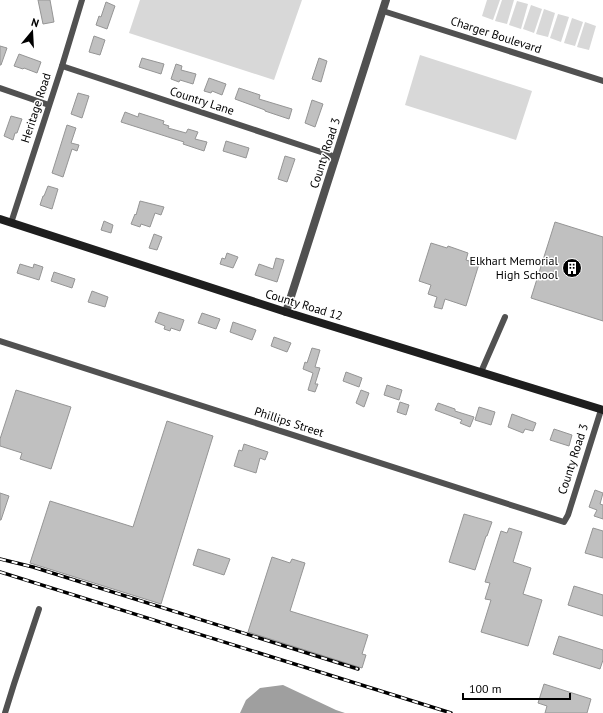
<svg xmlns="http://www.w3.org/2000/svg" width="603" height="713" font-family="'PT Sans',sans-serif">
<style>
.green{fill:#d8d8d8}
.water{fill:#9f9f9f}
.building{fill:#c0c0c0;stroke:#959595}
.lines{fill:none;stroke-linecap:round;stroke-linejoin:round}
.minor{stroke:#515151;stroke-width:6}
.tertiary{stroke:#515151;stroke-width:8}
.secondary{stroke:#1e1e1e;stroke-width:8}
.rail-casing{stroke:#000;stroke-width:3.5}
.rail{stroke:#fff;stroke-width:2;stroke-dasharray:6;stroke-linecap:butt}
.labels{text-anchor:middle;stroke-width:3;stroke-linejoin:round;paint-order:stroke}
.street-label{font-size:12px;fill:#000;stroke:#fff}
.poi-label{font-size:12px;fill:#000;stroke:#fff;text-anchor:end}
</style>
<rect width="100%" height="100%" fill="#fff"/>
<g class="green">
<polygon points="140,0 302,0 274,80 129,33"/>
<polygon points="487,0 500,0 493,20 482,16"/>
<polygon points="502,0 514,0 507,24 495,21"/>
<polygon points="517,1 528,4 521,29 509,25"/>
<polygon points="531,5 542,9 534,33 523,29"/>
<polygon points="544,9 555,13 548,37 536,34"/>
<polygon points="558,14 569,17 561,42 550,38"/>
<polygon points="572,18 583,22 575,46 564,43"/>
<polygon points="585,22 596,26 589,50 577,47"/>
<polygon points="420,55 532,91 516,140 405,105"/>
</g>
<polygon class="water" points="283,685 336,710 345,713 240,713 246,700 260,688"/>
<g class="building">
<polygon points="38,0 50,0 54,22 43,24"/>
<polygon points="106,2 115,6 107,29 96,25 99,16 101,17"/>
<polygon points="94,36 105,40 100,55 89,52"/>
<polygon points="0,46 7,48 1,65 0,65"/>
<polygon points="19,54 41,62 37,73 24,68 23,69 14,66"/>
<polygon points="142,58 164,64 161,74 139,67"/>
<polygon points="319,58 327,61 321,82 312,79"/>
<polygon points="176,64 182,66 181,70 196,74 193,84 180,80 179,82 171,79"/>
<polygon points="209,78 226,84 222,95 212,91 211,93 204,91"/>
<polygon points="239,88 260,95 259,99 292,109 289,119 265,111 265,110 235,99"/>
<polygon points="78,93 89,96 82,118 71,114"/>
<polygon points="312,100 323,104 315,127 305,123"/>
<polygon points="125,112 138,117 139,113 164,121 163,124 169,126 168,128 186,133 188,129 198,132 195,139 207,142 204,151 183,144 184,142 121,122"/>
<polygon points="11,116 22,119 17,133 15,133 13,140 4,136"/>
<polygon points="67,125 76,128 71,143 79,145 77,151 72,149 63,177 52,173"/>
<polygon points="226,141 249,148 246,158 223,151"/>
<polygon points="285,156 295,159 287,182 278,179"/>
<polygon points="48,186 58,189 52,209 40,205 43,196 44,196"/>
<polygon points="140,201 164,207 161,215 155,213 150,227 141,224 140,227 131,224 135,214 136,215"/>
<polygon points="104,221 113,225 111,233 101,230"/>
<polygon points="555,222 603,237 603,321 531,298"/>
<polygon points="154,234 162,237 157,250 149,248"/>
<polygon points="431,243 447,248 448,246 468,253 466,260 479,264 466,306 445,299 442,309 434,307 437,297 428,294 431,285 419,281"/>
<polygon points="227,253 238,257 233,268 220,264 222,258 225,259"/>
<polygon points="276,258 284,260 277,282 255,275 259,264 273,269"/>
<polygon points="20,264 33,268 34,264 43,267 39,280 17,273"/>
<polygon points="54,272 75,279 72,288 51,281"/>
<polygon points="92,291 108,297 105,307 88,302"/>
<polygon points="159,312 184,320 180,331 171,328 170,331 164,329 165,326 155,322"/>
<polygon points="202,313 220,319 216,329 198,323"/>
<polygon points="233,322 256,330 252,340 230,332"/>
<polygon points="274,337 291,343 287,352 271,346"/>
<polygon points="312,348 320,350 315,367 320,368 315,384 318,384 315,392 308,390 313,373 303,369 305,362 307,363"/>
<polygon points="346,372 362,378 359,387 343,381"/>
<polygon points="387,385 402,390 399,400 384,395"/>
<polygon points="16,390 71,407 51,469 20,459 22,453 0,446 0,439"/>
<polygon points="361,390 369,393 364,407 356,403"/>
<polygon points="400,402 409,405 406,415 397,412"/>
<polygon points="438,403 455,409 455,411 474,417 470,427 460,423 462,420 435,410"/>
<polygon points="479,407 495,412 491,425 475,420"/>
<polygon points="512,414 536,423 533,431 525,429 523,433 508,427"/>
<polygon points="167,421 213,436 161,604 30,563 50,501 133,527"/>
<polygon points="554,429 572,435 569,446 550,440"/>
<polygon points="244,444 268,452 265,460 260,458 256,473 234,466 239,450 242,451"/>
<polygon points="595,490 603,493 600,504 603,505 603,519 594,516 597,510 589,507"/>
<polygon points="0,493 9,496 1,520 0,520"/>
<polygon points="464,514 492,522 487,536 486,536 475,570 449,562"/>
<polygon points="509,528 522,532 513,562 531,568 523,594 542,600 528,646 481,632 491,600 485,599 490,583 485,582 501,531 507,533"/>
<polygon points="593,528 603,531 603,558 585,553"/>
<polygon points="198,549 230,559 224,575 193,565"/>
<polygon points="272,557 290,563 292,559 305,563 290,611 368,635 362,654 366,655 362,668 248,632"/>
<polygon points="574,586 603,595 603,616 568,605"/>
<polygon points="559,636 603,650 603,660 600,669 553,654"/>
<polygon points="544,684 591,699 587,713 545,713 547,706 538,703"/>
</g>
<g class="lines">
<g class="minor">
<polyline points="383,11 603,81"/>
<polyline points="62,66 336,157"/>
<polyline points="0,88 49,105"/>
<polyline points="11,223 62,66 82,0"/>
<polyline points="0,341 564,522 568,515 601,410"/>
<polyline points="481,372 505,317"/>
<polyline points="5,713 14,684 39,609"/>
</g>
<polyline class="tertiary" points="286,312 386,0"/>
<polyline class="secondary" points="0,219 286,312 603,410"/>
<defs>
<g id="rail">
<polyline points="0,559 33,567 358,669"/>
<polyline points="0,572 451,713"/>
</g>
</defs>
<use href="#rail" class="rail-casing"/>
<use href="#rail" class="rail"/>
</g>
<defs>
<symbol id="building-disc" viewBox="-11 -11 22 22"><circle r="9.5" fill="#000" stroke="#fff"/><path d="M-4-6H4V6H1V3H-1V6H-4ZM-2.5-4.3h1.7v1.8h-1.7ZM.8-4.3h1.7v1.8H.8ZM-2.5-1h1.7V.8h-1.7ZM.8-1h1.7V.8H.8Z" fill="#fff"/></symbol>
</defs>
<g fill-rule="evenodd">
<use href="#building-disc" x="561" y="257" width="22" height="22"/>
</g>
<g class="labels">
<g class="street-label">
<text transform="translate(496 35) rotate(18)" y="4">Charger Boulevard</text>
<text transform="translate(202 101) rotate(18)" y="4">Country Lane</text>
<text transform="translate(36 108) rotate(-72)" y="4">Heritage Road</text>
<text transform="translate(325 153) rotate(-72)" y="4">County Road 3</text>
<text transform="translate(304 305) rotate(17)" y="4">County Road 12</text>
<text transform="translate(289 422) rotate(18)" y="4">Phillips Street</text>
<text transform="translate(573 459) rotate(-72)" y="4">County Road 3</text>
</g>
<g class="poi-label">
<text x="558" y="265">Elkhart Memorial<tspan x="558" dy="14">High School</tspan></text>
</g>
</g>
<g transform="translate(32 32) rotate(18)" stroke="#ffffff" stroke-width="3" paint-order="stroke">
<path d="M0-3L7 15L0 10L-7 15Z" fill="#000000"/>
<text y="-6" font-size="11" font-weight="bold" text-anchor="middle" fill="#000000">N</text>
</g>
<path d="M463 693v6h107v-6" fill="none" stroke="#000000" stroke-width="2"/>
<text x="469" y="693" font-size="12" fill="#000000" stroke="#ffffff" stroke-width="3" paint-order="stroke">100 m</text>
</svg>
